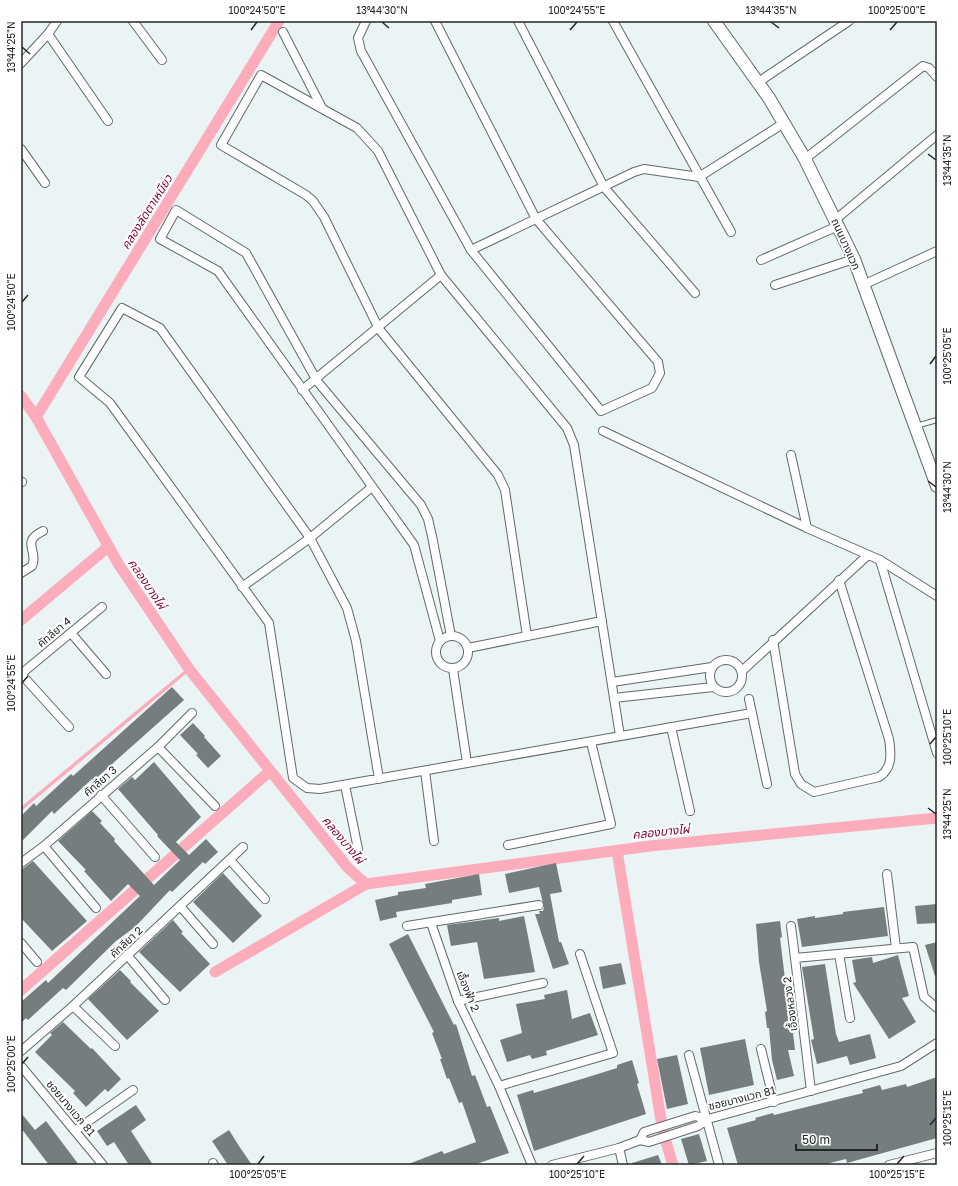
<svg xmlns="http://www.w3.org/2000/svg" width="958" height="1186" font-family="'Golos Text','Noto Sans Thai',sans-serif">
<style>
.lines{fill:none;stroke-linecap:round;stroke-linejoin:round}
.stream{stroke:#fdacbb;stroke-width:3.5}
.canal{stroke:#fdacbb;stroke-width:11}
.building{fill:#757d7e}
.service-casing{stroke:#62696b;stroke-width:6}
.minor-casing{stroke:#62696b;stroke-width:10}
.secondary-casing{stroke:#62696b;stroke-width:14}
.service{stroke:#fff;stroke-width:4}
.minor{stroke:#fff;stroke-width:8}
.secondary{stroke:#fff;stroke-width:12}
.ticks{fill:none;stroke:#232627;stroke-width:1.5}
.labels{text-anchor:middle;stroke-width:4;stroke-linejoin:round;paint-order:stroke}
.street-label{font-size:11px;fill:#232627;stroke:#fff}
.water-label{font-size:12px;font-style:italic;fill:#810937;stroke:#fff}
.neatline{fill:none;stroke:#232627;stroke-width:1.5}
.ticks-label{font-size:10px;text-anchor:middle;fill:#232627}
</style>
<rect width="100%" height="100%" fill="#ebf4f5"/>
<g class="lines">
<polyline class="stream" points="21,809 189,669"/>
<g class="canal">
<polyline points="21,396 36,417 119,565 189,669 348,868 366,884 650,846 937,818"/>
<polyline points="36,417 279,21"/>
<polyline points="21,620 108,547"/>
<polyline points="617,851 663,1132 673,1165"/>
<polyline points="215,972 366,884"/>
<polyline points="21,990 270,771"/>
</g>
</g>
<g class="building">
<polygon points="172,687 184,700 93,781 92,779 54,814 52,811 21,842 21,816 34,803 36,806 71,774 73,776"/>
<polygon points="193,723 205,736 204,737 221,756 208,768 196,755 198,754 180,735"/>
<polygon points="154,762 201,817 176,842 189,855 206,839 218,852 205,864 203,862 172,892 170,890 135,927 116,941 66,990 63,988 28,1020 26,1018 21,1023 21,1002 46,980 48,983 140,896 128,884 111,901 84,871 86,870 58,841 92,811 102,821 100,823 115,839 114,841 154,885 180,860 157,836 158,835 118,789 132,777 135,780"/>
<polygon points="33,861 87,921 52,951 21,918 21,870"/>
<polygon points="556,863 562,892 550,894 559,942 561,942 569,964 553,969 535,914 540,914 539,911 543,911 544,907 539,887 509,893 505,874"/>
<polygon points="223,873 262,916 233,943 193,902"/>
<polygon points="479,874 482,895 452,900 452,903 396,912 397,917 380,921 375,900 398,895 398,892 426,888 425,884"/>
<polygon points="937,904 937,923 917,924 915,906"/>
<polygon points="884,907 888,936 802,947 797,919 815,916 815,918 843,914 843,912"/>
<polygon points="524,916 535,972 484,979 477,942 451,946 447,925 499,918 499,921"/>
<polygon points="173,920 183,932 181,933 210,964 180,992 139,952"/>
<polygon points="780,921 782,937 780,938 786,987 788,987 791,1033 793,1033 795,1050 788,1050 794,1076 777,1080 772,1060 769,1028 767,1028 765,1012 767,1011 759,962 756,924"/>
<polygon points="408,934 454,1025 456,1024 472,1076 475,1075 487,1107 490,1106 509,1153 473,1165 406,1165 442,1151 444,1154 476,1142 462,1102 459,1103 449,1078 447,1079 440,1059 442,1059 432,1033 434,1032 389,944"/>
<polygon points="937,942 937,975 935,976 925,945"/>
<polygon points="898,955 909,996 902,998 916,1022 889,1039 853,983 856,982 852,960 872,957 873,963"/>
<polygon points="621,963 626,984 603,989 599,967"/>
<polygon points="825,964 836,1034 839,1042 870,1034 876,1058 850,1065 847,1056 817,1064 811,1040 814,1039 802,967"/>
<polygon points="120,970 131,981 130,982 159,1011 127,1040 88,999"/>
<polygon points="567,990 572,1019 590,1013 598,1035 546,1051 547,1055 532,1059 530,1055 507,1062 500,1040 522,1033 516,1004 545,999 544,995"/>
<polygon points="63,1022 91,1049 92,1048 121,1079 108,1092 105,1089 86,1107 73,1093 75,1091 35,1052 52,1035 50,1033"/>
<polygon points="745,1039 754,1085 709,1095 700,1048"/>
<polygon points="677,1055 688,1104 667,1109 657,1059"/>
<polygon points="632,1060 639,1083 637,1084 646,1114 534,1151 517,1095 533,1090 534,1093 585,1078 617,1068 617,1065"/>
<polygon points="937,1077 937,1138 847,1163 846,1159 822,1165 738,1165 727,1128 756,1120 755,1118 773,1113 774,1115 863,1093 862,1090 880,1085 882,1090 906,1084 907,1087"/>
<polygon points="136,1105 146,1120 131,1131 153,1165 129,1165 114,1142 107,1146 97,1131"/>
<polygon points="21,1113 35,1130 46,1121 79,1165 49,1165 21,1128"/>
<polygon points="229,1130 239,1146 252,1165 228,1165 212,1141"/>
<polygon points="699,1134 707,1161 689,1165 681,1139"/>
<polygon points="658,1155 662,1165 632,1165 632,1163"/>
</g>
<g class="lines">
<defs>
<polyline id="service" points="916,426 937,420"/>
<g id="minor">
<polyline points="133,21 162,60"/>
<polyline points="366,21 358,38 361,51 471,250 601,411 652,388 660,373 658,362 536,219 435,21"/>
<polyline points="518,21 604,187 695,293"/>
<polyline points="613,21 731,232"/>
<polyline points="283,32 322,108"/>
<polyline points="48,34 108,121"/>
<polyline points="21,63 48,34 57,21"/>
<polyline points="757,83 849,21"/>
<polyline points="21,149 45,183"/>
<polyline points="805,159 923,66 929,68 937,77"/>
<polyline points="835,220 937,135"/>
<polyline points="471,250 634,172 644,169 699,177 784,123"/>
<polyline points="761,260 838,226"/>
<polyline points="775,285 854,259"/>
<polyline points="863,285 937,251"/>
<polyline points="302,390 441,275"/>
<polyline points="603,431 807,528 880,560 937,596"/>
<polyline points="791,455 807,528"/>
<polyline points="21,482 22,482"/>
<polyline points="880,560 937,753"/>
<path d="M 21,573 L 32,566 C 39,551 20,542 43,531"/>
<polyline points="242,587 310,538 372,487"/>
<polyline points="71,633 106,674"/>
<circle cx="452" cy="652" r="16"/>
<polyline points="527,636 505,490 498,475 379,329 324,217 313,201 306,195 221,145 261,75 357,128 378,151 441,275 567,428 574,445 620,736"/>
<path d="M 773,640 L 795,774 L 801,784 L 814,792 L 879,777 C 893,768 891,753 889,739 L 839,580"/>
<polyline points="440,641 414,545 218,271 160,239 176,210 246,253 317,381 421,505 428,519 432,536 451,636"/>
<polyline points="468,648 602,621"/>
<circle cx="726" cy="676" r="16"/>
<polyline points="453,669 467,763"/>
<polyline points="742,671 868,555"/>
<polyline points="21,674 102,607"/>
<polyline points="21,674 69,727"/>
<polyline points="612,682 712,667"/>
<polyline points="614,698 713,687"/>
<polyline points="749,699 767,784"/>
<polyline points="671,727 690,811"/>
<polyline points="158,747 215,806"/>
<polyline points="425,771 434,841"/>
<polyline points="379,779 356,641 347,608 310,538 160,328 122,308 79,377 110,403 269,623 293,778 307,788 320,789 467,763 752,713"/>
<polyline points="345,785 358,849"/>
<polyline points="101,795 155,857"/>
<polyline points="508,845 611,824 591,742"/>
<polyline points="44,846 96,908"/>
<polyline points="230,860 265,899"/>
<polyline points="21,863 44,846 158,747 192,713"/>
<polyline points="887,874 896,948"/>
<polyline points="180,906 213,944"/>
<polyline points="431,923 458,1001 499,1086 532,1165"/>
<polyline points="407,926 539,905"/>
<polyline points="791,926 795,958"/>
<polyline points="21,943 37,962"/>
<polyline points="839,954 850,1018"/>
<polyline points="127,955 165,1000"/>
<polyline points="458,1001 543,983"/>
<polyline points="73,1006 115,1046"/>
<polyline points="761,1049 774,1102"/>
<polyline points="21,1051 73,1006 243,847"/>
<polyline points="689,1055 719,1165"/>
<polyline points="21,1066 103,1165"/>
<polyline points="499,1086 613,1053 580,954"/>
<polyline points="811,1091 795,958 913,947 924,997 937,1008"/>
<polyline points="76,1130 133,1090"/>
<polyline points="640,1140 649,1142 698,1126 708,1119"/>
<polyline points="619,1148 623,1165"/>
<polyline points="213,1163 214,1165"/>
<polyline points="552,1165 619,1148 640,1140 644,1132 695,1116 708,1119 901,1066 937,1043"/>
<polyline points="889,1165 937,1153"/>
</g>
<polyline id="secondary" points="714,21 769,98 805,159 854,259 937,486"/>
</defs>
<use href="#service" class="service-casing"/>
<use href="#minor" class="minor-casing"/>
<use href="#secondary" class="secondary-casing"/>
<use href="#service" class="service"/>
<use href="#minor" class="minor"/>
<use href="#secondary" class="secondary"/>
</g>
<path class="ticks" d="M 382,22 L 389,28M 771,22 L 779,28M 251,30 L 257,22M 570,30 L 577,22M 890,30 L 897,22M 22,47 L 30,54M 928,154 L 936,160M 22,302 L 28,295M 930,364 L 936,356M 928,481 L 936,487M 22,683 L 28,676M 930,744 L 936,737M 928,808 L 936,814M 22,1064 L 28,1057M 930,1125 L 936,1118M 258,1164 L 264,1156M 577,1164 L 584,1156M 897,1164 L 904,1156"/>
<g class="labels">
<g class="street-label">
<text transform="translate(846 244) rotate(66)" y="4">ถนนบางแวก</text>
<text transform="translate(54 632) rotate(-40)" y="4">คัทลียา 4</text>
<text transform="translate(100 781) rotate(-41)" y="4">คัทลียา 3</text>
<text transform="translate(126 942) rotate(-43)" y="4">คัทลียา 2</text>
<text transform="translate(468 991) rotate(68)" y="4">เอื้องฟ้า 2</text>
<text transform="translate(790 1004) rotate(-97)" y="4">เอื้องหลวง 2</text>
<text transform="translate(742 1098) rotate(-14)" y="4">ซอยบางแวก 81</text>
<text transform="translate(71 1108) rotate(50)" y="4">ซอยบางแวก 81</text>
</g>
<g class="water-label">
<text transform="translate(147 212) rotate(-58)" y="4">คลองลัดตาเหนียว</text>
<text transform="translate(147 584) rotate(56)" y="4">คลองบางไผ่</text>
<text transform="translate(661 832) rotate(-6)" y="4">คลองบางไผ่</text>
<text transform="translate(343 840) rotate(50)" y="4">คลองบางไผ่</text>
</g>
</g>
<rect width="958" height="1186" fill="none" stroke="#ffffff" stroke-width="44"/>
<path d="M796 1144v6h81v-6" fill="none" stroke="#232627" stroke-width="2"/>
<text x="802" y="1144" font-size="12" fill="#232627" stroke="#ffffff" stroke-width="3" paint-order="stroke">50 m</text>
<rect x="22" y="22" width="914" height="1142" class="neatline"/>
<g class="ticks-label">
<text x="257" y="14">100°24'50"E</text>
<text x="382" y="14">13°44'30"N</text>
<text x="577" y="14">100°24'55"E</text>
<text x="771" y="14">13°44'35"N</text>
<text x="897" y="14">100°25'00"E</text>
<text transform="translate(11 47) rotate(-90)" y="4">13°44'25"N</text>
<text transform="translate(947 160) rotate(-90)" y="4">13°44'35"N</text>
<text transform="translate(11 302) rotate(-90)" y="4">100°24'50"E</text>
<text transform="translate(947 356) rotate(-90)" y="4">100°25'05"E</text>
<text transform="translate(947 487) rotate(-90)" y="4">13°44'30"N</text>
<text transform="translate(11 683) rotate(-90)" y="4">100°24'55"E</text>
<text transform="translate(947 737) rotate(-90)" y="4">100°25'10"E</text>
<text transform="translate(947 814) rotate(-90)" y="4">13°44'25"N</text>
<text transform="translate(11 1064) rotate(-90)" y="4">100°25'00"E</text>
<text transform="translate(947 1118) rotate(-90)" y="4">100°25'15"E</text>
<text x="258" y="1178">100°25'05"E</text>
<text x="577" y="1178">100°25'10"E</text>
<text x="897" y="1178">100°25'15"E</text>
</g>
</svg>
